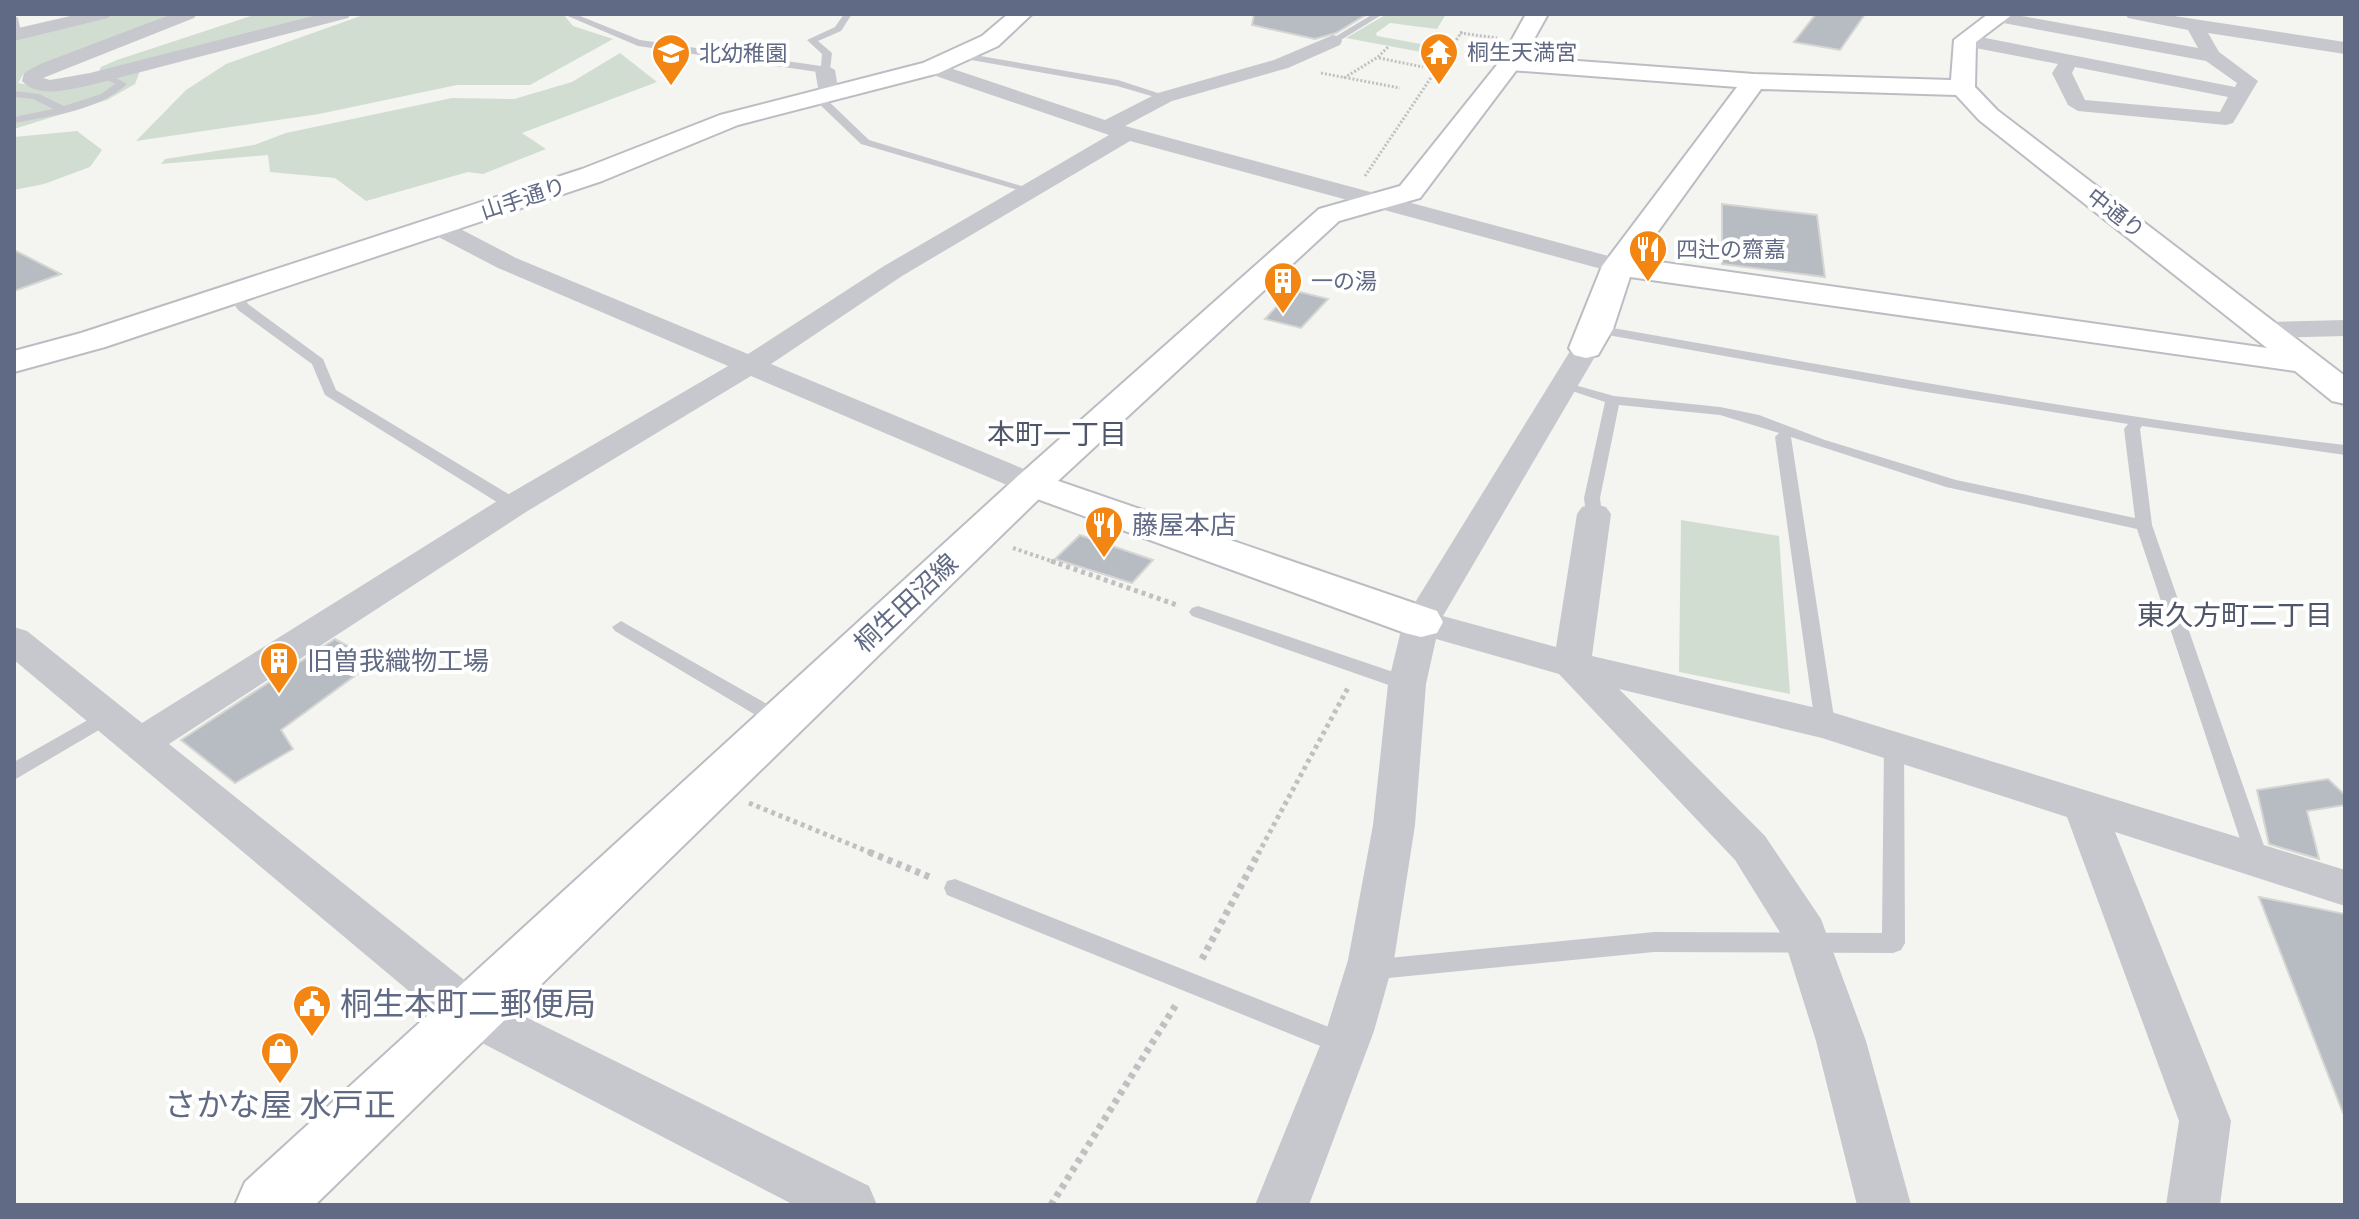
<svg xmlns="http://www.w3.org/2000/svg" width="2359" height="1219" font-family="Karla,'Noto Sans JP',sans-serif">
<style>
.green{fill:#d2ddd1}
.building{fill:#b7bbc2;stroke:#d5d6d3;stroke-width:2}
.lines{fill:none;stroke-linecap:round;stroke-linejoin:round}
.secondary-casing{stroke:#bbbdc3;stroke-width:4}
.primary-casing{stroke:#bbbdc2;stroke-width:4}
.path-far3{stroke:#c0c0c3;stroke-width:3;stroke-dasharray:2 2;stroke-linecap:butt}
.path-far2{stroke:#c0c0c3;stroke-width:4;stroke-dasharray:3 3;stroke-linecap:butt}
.path-far1{stroke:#c0c0c3;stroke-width:5;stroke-dasharray:4 4;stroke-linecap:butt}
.path{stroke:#c0c0c3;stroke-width:7;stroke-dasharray:5 5;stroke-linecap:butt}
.lane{fill:#c7c8cd;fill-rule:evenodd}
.street{fill:#c7c8cd;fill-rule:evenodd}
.secondary{fill:#fff;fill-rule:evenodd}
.primary{fill:#fff;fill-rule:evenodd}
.labels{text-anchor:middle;stroke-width:8;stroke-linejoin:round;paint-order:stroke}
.far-poi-label{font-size:22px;fill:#616a84;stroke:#fff;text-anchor:start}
.far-street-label{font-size:22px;fill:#616a84;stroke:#fff}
.poi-label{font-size:26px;fill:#616a84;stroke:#fff;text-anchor:start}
.street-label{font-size:26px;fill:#616a84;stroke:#fff}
.neighbourhood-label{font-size:28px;fill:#4f5669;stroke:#fff}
.near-poi-label{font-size:32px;fill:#616a84;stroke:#fff;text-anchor:start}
</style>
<rect width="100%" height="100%" fill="#f4f5f0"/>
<g class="green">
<polygon points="113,14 172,14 24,73 18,83 51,89 140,71 135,84 107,100 14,129 14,39"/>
<polygon points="257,14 337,14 98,74 101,67 117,60"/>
<polygon points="366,14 563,14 573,26 613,39 530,85 457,85 319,114 136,141 186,90 226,64"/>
<polygon points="1387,14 1446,14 1437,29 1390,23 1376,33 1377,36 1437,47 1432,54 1346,38"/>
<polygon points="620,53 657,82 522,133 546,149 483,174 468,172 366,201 335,178 270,172 268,155 161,164 165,159 254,145 286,133 452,98 514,99 572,82"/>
<polygon points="77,131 102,150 90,167 44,184 14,190 14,137"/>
<polygon points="1681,520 1779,536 1790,694 1679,672"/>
</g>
<g class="building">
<polygon points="1254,14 1367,14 1336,33 1315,39 1252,25"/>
<polygon points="1816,14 1865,14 1840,50 1794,42"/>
<polygon points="1722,204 1817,215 1825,277 1722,264"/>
<polygon points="14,250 61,274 14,291"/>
<polygon points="1292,290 1328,299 1301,328 1265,319"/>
<polygon points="1080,535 1153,560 1132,583 1055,559"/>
<polygon points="335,639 375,661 281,730 293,749 235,783 181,740"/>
<polygon points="2328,779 2345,795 2345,805 2307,811 2319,859 2269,844 2257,790"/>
<polygon points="2259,897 2345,914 2345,1113 2343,1113"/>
</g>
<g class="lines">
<defs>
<g id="secondary">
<polygon points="1008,14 1032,14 998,46 939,73 738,125 602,181 105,347 14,372 14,351 81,333 582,169 720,115 923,63 982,36"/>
<path d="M 1988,14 L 2013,14 L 1976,42 L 1975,87 L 1997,110 L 2345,376 L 2345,404 L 2332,401 L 2295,371 L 1630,277 L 1613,329 L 1598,355 L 1586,358 L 1574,355 L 1569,348 L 1602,266 L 1737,87 L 1510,70 L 1502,68 L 1498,63 L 1502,58 L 1510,56 L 1754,74 L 1951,80 L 1954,40 ZM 1761,89 L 1956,95 L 1979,120 L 2267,348 L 1638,259 Z"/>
<polygon points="1032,472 1437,611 1443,622 1437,633 1421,637 1405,633 1018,492 1012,484 1018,476"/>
</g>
<polygon id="primary" points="1526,14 1548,14 1518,68 1420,198 1339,221 1046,492 315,1205 235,1205 245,1182 1018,476 1319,209 1400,186 1500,61"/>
</defs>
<use href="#secondary" class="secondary-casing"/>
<use href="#primary" class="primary-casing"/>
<g class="path-far3">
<polyline points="1460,33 1497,38"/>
<polyline points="1379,58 1423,67"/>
<polyline points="1321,73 1400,88"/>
<polyline points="1344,78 1378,57 1388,47"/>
<polyline points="1365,176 1463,30"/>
</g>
<polyline class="path-far2" points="1013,548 1057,563"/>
<g class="path-far1">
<polyline points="1051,561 1177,605"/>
<polyline points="749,803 874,854"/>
<polyline points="1258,854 1349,686"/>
</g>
<g class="path">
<polyline points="869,852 932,878"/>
<polyline points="1202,959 1259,852"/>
<polyline points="1051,1205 1177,1003"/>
</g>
<g class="lane">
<polygon points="563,14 575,14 640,40 821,66 822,54 807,40 835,27 844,14 852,14 841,31 818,41 832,53 830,70 825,73 638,46"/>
<polygon points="1373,14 1383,14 1336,43 1328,41"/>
<polygon points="14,15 18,18 22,36 14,34"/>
<polygon points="963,53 1118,80 1170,97 1165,100 1117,86 960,58 958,56"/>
<path d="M 101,73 L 107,73 L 127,84 C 98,111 51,116 14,123 L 14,117 L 53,109 L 33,99 L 14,97 L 14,91 L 39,94 L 64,106 L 101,94 L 115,84 L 101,77 Z"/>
<polygon points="814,95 822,95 869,140 1035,190 1025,192 861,144 814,99"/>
<polygon points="234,289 239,290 248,304 323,359 336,390 520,501 522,505 520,509 508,509 325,395 312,364 238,310 227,293"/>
<path d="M 1596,325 C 1845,369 2094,415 2345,445 L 2345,455 L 2142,426 L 2140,429 L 2152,525 L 2269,860 L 2266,866 L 2258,869 L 2250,866 L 2247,860 L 2137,529 L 1946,487 L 1791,437 L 1835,724 L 1832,729 L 1818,729 L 1815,724 L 1775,437 L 1779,433 L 1720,415 L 1619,405 L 1600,498 L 1602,514 L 1594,519 L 1586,514 L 1584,498 L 1605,402 L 1557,386 L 1564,382 L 1614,396 L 1720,407 L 1759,415 L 1825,440 L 1956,480 L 2135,518 L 2124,429 L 2128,424 L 1920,391 L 1591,332 L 1589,329 Z"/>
<polygon points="1198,606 1414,679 1417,684 1414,689 1400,689 1192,616 1189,612 1192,608"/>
<polygon points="621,621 788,716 791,721 788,726 774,726 615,631 612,627"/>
<polygon points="109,708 116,710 119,715 116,720 14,780 14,762"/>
<polygon points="1894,738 1901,740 1904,745 1905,943 1901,950 1893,953 1654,952 1368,980 1360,977 1356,970 1360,963 1368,960 1654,932 1882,933 1884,745 1887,740"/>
<polygon points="955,879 1354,1037 1357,1045 1354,1053 1345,1056 947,895 944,888 947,881"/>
</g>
<g class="street">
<polygon points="79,14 111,14 108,18 14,41 14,29"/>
<path d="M 172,14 L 197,14 L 194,18 L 43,78 L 50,80 L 90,73 L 321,14 L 351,14 L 348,18 L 91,85 C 70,89 39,99 22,81 L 24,73 L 40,64 Z"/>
<path d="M 1991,14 L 2011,14 L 2198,48 L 2188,30 L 2128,18 L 2125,14 L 2161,14 L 2345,42 L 2345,54 L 2208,33 L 2219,52 L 2258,81 L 2233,123 L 2226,125 L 2078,111 L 2068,105 L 2052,73 L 2058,64 L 1965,46 L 1956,40 L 1965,34 L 2235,87 L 2237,83 L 2206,61 L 1998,22 L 1992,21 ZM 2075,67 L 2228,97 L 2220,112 L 2085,100 L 2072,73 Z"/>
<polygon points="1333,35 1340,37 1342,41 1340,45 1288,68 1172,101 1125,126 1627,261 1631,266 1627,271 1609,271 1130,141 902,276 771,364 1043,477 1048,484 1043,491 1032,494 1021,491 751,376 526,512 169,744 487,998 869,1186 877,1205 794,1205 453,1028 14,660 14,627 27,631 142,723 502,498 728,366 498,268 427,231 424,226 427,221 445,221 516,258 748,354 884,266 1109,135 924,72 921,68 924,64 938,64 1105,120 1158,93 1274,60"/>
<polygon points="825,64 835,70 839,94 829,100 819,94 815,70"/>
<polygon points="2345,320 2345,336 2268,338 2258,336 2254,330 2258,324 2268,322"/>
<polygon points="1586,340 1596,342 1600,348 1443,616 1556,647 1577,514 1582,507 1594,504 1606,507 1611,514 1592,656 1825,710 2345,870 2345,906 2115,832 2231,1121 2220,1205 2166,1205 2179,1121 2067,817 1822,738 1619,689 1765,836 1821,919 1866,1041 1911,1205 1857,1205 1816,1041 1784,939 1735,860 1559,674 1436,639 1426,684 1415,825 1394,960 1374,1031 1309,1205 1255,1205 1326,1031 1348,960 1373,825 1388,684 1403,622 1572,348 1576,342"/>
</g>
<use href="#secondary" class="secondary"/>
<use href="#primary" class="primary"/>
</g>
<defs>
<symbol id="temple-pin" viewBox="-11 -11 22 30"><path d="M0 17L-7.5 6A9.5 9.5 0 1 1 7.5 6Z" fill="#f38612" stroke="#fff"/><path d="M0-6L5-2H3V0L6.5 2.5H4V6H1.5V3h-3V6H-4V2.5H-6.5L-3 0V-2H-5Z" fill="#fff"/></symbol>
<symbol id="school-pin" viewBox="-11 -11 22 30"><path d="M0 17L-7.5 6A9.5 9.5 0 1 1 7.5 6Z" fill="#f38612" stroke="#fff"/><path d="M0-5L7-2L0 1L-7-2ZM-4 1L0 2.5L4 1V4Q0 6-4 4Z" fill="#fff"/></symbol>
<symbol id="restaurant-pin" viewBox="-11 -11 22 30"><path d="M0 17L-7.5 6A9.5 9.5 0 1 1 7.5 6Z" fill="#f38612" stroke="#fff"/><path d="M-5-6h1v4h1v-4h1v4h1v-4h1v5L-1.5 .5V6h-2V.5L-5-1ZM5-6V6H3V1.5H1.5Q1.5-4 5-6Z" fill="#fff"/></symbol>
<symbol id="building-pin" viewBox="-11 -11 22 30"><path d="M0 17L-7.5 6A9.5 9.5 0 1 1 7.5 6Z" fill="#f38612" stroke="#fff"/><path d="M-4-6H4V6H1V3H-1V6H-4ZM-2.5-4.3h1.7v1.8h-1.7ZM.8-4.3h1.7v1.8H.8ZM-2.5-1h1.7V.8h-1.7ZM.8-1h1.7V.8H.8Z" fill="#fff"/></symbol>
<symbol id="civic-pin" viewBox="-11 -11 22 30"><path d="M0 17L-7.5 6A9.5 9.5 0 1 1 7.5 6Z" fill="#f38612" stroke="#fff"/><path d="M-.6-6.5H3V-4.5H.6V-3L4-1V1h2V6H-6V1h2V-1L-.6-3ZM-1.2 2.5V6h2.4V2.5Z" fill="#fff"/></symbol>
<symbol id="shop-pin" viewBox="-11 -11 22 30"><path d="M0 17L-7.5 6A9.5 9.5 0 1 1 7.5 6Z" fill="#f38612" stroke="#fff"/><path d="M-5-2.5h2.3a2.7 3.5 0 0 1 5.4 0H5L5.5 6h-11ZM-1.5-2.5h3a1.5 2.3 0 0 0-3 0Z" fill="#fff"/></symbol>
</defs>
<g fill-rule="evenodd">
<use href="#temple-pin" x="1417" y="30" width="44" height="60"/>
<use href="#school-pin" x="649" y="31" width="44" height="60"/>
<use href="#restaurant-pin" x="1626" y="227" width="44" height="60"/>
<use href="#building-pin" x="1261" y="259" width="44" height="60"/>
<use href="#restaurant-pin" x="1082" y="503" width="44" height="60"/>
<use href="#building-pin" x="257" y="639" width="44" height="60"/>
<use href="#civic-pin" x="290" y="982" width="44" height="60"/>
<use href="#shop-pin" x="258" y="1029" width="44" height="60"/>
</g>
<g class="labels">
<g class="far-poi-label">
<text x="1467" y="60">桐生天満宮</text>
<text x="699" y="61">北幼稚園</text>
<text x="1676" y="257">四辻の齋嘉</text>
<text x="1311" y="289">一の湯</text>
</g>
<g class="far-street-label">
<text transform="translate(523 198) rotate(-18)" y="8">山手通り</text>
<text transform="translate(2116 213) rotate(38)" y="8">中通り</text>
</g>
<g class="poi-label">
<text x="1132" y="534">藤屋本店</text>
<text x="307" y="670">旧曽我織物工場</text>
</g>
<g class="street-label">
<text transform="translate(906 603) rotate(-43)" y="9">桐生田沼線</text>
</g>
<g class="neighbourhood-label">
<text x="1057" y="444">本町一丁目</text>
<text x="2235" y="625">東久方町二丁目</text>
</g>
<g class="near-poi-label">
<text x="340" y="1015">桐生本町二郵便局</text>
<text x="280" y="1116" text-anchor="middle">さかな屋 水戸正</text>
</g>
</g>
<rect width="2359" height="1219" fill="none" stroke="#616a84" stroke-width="32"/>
</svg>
